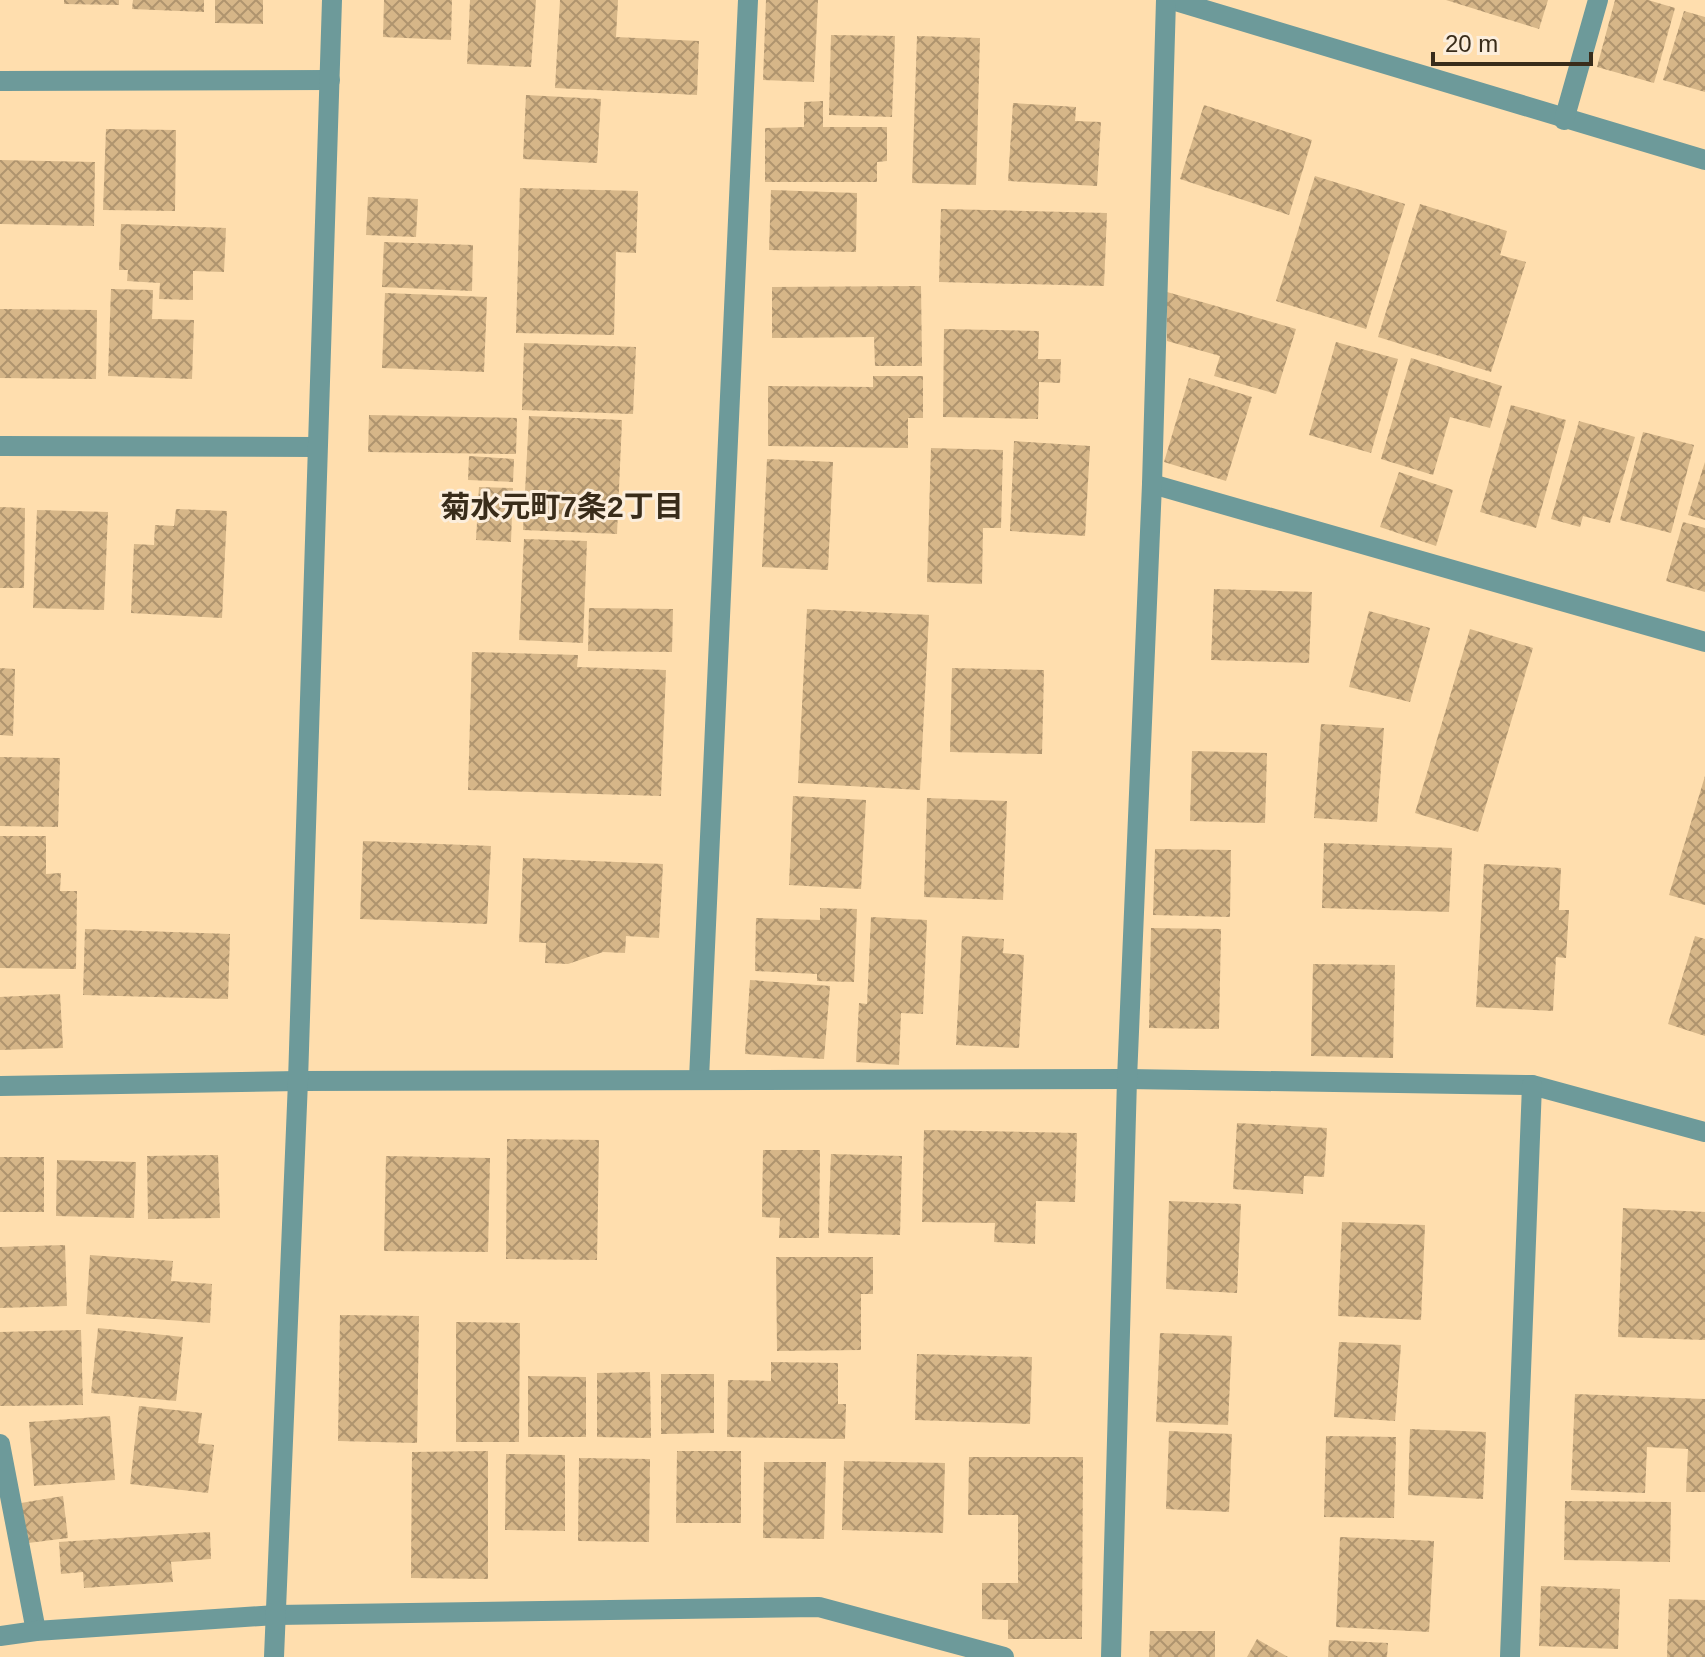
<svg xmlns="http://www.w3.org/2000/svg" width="1705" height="1657" font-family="Helvetica,'Noto Sans JP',sans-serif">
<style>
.building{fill:url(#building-cross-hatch)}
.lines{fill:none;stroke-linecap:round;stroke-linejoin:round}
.minor{stroke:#6d9a9a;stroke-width:20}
.labels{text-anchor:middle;stroke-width:6;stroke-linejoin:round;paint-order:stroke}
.neighbourhood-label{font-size:30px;font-weight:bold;fill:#392c1a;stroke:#fceedc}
</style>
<defs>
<pattern id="building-cross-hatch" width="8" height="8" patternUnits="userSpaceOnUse" patternTransform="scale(2)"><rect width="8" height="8" fill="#d6b688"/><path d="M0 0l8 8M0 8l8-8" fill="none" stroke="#af946e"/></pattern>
</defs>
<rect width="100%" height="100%" fill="#ffdeae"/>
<g class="building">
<polygon points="64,0 119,0 119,5 64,4"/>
<polygon points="133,0 204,0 204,12 132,9"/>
<polygon points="215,0 263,0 263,24 215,23"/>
<polygon points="384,0 452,0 451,40 383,37"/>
<polygon points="470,0 536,0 531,67 467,64"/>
<polygon points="560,0 618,0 616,37 699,41 697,95 555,88"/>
<polygon points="766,0 818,0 814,82 763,80"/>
<polygon points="1446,0 1548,0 1539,29"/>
<polygon points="1615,0 1648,0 1675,8 1654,83 1597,67"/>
<polygon points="1684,11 1705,17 1705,92 1663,80"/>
<polygon points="831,35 895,36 892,117 829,115"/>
<polygon points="917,36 980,38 976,185 912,183"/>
<polygon points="526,95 601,99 597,163 523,159"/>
<polygon points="823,101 823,127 887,127 887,161 877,162 877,182 765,182 765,128 804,127 804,102"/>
<polygon points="1013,103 1076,107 1075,121 1101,122 1097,186 1008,181"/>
<polygon points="1204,105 1312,140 1289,215 1180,179"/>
<polygon points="106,129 176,130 175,211 103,210"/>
<polygon points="0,160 95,162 94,226 0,224"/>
<polygon points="1315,176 1405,204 1366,329 1276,301"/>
<polygon points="520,188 638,191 636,253 616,252 614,335 516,333"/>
<polygon points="771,190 857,193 856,252 769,250"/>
<polygon points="368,197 418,199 416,237 366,235"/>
<polygon points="1420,204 1507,231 1500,255 1526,262 1491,372 1378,337"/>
<polygon points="941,209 1107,213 1104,286 939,282"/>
<polygon points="121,224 226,228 224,272 193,271 193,300 159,299 160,283 127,281 128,270 119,270"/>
<polygon points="384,242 473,245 472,291 382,287"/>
<polygon points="921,286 922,366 875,366 874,337 772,338 772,287"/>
<polygon points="111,289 153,290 152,319 194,320 192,379 108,376"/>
<polygon points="1167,292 1296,329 1276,394 1214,376 1220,356 1167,341"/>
<polygon points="385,293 487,297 484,372 382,368"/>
<polygon points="0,309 97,310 96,379 0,378"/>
<polygon points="944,329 1039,331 1038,359 1061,359 1060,383 1039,382 1038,419 943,417"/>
<polygon points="1336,342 1398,359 1371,453 1309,435"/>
<polygon points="524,343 636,347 633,414 522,410"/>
<polygon points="1411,358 1502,386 1490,428 1450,417 1433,475 1381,459"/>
<polygon points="873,376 923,376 923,418 908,418 908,448 768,446 768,386 873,387"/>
<polygon points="1189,378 1252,397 1226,481 1164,462"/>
<polygon points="1511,405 1566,420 1536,528 1480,512"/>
<polygon points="369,415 517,418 516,454 368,452"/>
<polygon points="529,416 622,420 617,534 523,530"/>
<polygon points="1579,421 1635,437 1610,523 1583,516 1580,527 1551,519"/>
<polygon points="1643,432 1694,445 1671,533 1620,520"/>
<polygon points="1014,441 1090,446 1085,536 1010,531"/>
<polygon points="931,448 1003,450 1001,528 983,528 982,584 927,582"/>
<polygon points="469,456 514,459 513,482 468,480"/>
<polygon points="767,459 833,462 828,570 762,567"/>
<polygon points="1705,462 1705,520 1688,515"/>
<polygon points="1399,472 1453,490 1436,546 1380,527"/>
<polygon points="479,487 513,488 511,542 476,540"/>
<polygon points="0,507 25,508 24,588 0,588"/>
<polygon points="176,509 227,511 222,618 131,613 134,544 154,545 155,525 174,526"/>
<polygon points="37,510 108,512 104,610 33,608"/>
<polygon points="1683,522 1705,528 1705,592 1666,581"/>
<polygon points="524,539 587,541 583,643 519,640"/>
<polygon points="1214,589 1312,592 1309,663 1211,660"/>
<polygon points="589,608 673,609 672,652 588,651"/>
<polygon points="807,609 929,615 920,790 798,783"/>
<polygon points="1369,611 1430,628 1410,702 1349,687"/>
<polygon points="1470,629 1533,648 1478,832 1415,813"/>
<polygon points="472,652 578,655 577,667 666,670 661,796 468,790"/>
<polygon points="0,668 15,669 13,736 0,735"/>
<polygon points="952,668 1044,670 1042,754 950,752"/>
<polygon points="1321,724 1384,728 1377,822 1314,818"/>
<polygon points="1192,751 1267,753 1265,823 1190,821"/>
<polygon points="0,757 60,758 58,827 0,826"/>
<polygon points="1705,776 1705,905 1669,895"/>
<polygon points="793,796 866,800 861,889 789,885"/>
<polygon points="927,798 1007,801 1003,900 924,897"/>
<polygon points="0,836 46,836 46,874 61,873 60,891 77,891 76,969 0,968"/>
<polygon points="363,841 491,846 487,924 360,919"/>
<polygon points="1324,843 1452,848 1449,912 1322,908"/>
<polygon points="1155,849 1231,850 1230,917 1153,915"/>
<polygon points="523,858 663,864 659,938 626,936 625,953 603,952 568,964 545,963 546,943 519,942"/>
<polygon points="1484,864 1561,868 1559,910 1569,910 1566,958 1556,957 1553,1011 1476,1007"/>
<polygon points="820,908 857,909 854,982 817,981 817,974 755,971 756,918 820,920"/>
<polygon points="871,917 927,920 923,1014 901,1013 899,1065 856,1062 859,1003 867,1004"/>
<polygon points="1151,928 1221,929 1219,1029 1149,1028"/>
<polygon points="85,929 230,934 228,999 83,995"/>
<polygon points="962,936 1004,939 1003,953 1024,955 1019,1048 956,1045"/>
<polygon points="1695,936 1705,939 1705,1036 1668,1024"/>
<polygon points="1313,964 1395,965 1393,1058 1311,1056"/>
<polygon points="750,980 830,986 824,1059 745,1054"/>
<polygon points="60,994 63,1048 0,1050 0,997"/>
<polygon points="1237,1123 1327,1128 1324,1177 1304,1176 1303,1194 1233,1189"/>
<polygon points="924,1130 1077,1133 1075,1202 1036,1201 1035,1244 994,1242 995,1223 922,1222"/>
<polygon points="507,1139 599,1140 597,1260 506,1259"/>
<polygon points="763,1150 820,1150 819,1238 779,1238 780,1218 762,1217"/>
<polygon points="831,1154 902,1156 900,1235 828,1233"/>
<polygon points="218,1155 220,1218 148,1219 147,1156"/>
<polygon points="386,1156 490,1158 488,1252 384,1251"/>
<rect x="0" y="1157" width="44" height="55"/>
<polygon points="57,1160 136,1162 134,1218 56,1216"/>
<polygon points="1169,1201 1241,1204 1237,1293 1166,1289"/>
<polygon points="1623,1208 1705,1212 1705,1340 1618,1337"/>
<polygon points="1342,1222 1425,1225 1421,1320 1338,1316"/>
<polygon points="65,1245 67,1306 0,1308 0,1247"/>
<polygon points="90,1255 173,1261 171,1281 212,1284 210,1323 86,1314"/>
<polygon points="776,1257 873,1257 873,1294 861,1294 861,1350 777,1351"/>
<polygon points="340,1315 419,1316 417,1443 338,1441"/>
<polygon points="456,1322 520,1323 519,1442 456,1442"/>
<polygon points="98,1328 183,1337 176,1401 91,1393"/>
<polygon points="81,1330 83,1405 0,1406 0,1332"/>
<polygon points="1160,1333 1232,1336 1228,1425 1156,1422"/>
<polygon points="1339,1342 1401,1345 1395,1421 1334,1417"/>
<polygon points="917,1354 1032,1357 1030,1424 915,1420"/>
<polygon points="771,1362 838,1363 838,1404 846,1404 845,1439 727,1437 728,1380 771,1381"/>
<polygon points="650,1372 651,1438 597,1437 597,1373"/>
<polygon points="661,1374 714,1374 714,1433 661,1434"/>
<polygon points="528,1376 586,1377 586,1437 528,1437"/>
<polygon points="1575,1394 1705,1399 1705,1492 1686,1492 1688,1449 1647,1447 1645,1493 1571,1490"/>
<polygon points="139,1406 202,1413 198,1443 214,1445 208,1493 130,1484"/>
<polygon points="110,1416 115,1480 34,1486 29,1422"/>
<polygon points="1410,1429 1486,1432 1483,1499 1408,1495"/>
<polygon points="1169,1431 1232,1434 1229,1512 1166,1509"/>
<polygon points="1326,1436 1396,1437 1394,1518 1324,1517"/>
<polygon points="488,1451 488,1579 411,1578 412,1452"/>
<polygon points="677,1451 741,1451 741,1523 676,1523"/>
<polygon points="506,1454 565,1455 565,1531 505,1530"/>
<polygon points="969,1457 1083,1457 1082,1639 1008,1639 1008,1620 982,1619 982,1583 1018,1583 1018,1515 968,1515"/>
<polygon points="579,1458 650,1459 649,1542 578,1541"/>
<polygon points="844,1461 945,1463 943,1533 842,1530"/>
<polygon points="764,1462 826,1462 824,1539 763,1538"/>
<polygon points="63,1496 68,1538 20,1544 15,1504"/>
<polygon points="1565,1501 1671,1502 1670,1562 1564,1560"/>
<polygon points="210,1532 211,1559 171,1562 173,1582 84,1588 83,1572 61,1574 59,1542"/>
<polygon points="1340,1537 1434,1541 1429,1632 1336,1627"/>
<polygon points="1541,1586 1620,1589 1618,1649 1539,1646"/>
<polygon points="1669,1599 1705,1600 1705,1657 1667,1657"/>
<polygon points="1150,1631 1215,1631 1215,1657 1149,1657"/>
<polygon points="1257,1639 1288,1657 1247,1657"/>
<polygon points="1329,1640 1388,1643 1387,1657 1328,1657"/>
</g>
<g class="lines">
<g class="minor">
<polyline points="1172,0 1705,160"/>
<polyline points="0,81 330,80"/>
<polyline points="1564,120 1598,0"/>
<polyline points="0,446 316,447"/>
<polyline points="1152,484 1705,642"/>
<polyline points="699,1079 748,0"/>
<polyline points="0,1086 298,1081 1127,1079 1532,1085 1705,1132"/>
<polyline points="0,1444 36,1631"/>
<polyline points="0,1636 36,1631 276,1615 819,1607 1004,1657"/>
<polyline points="274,1657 298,1081 332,0"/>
<polyline points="1111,1657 1127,1079 1152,484 1166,0"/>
<polyline points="1510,1657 1532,1085"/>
</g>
</g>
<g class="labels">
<g class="neighbourhood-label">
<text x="562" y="517">菊水元町7条2丁目</text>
</g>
</g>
<path d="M1433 52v12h158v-12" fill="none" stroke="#392c1a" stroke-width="4"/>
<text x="1445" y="52" font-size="24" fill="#392c1a" stroke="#fceedc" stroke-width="6" paint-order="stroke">20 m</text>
</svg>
